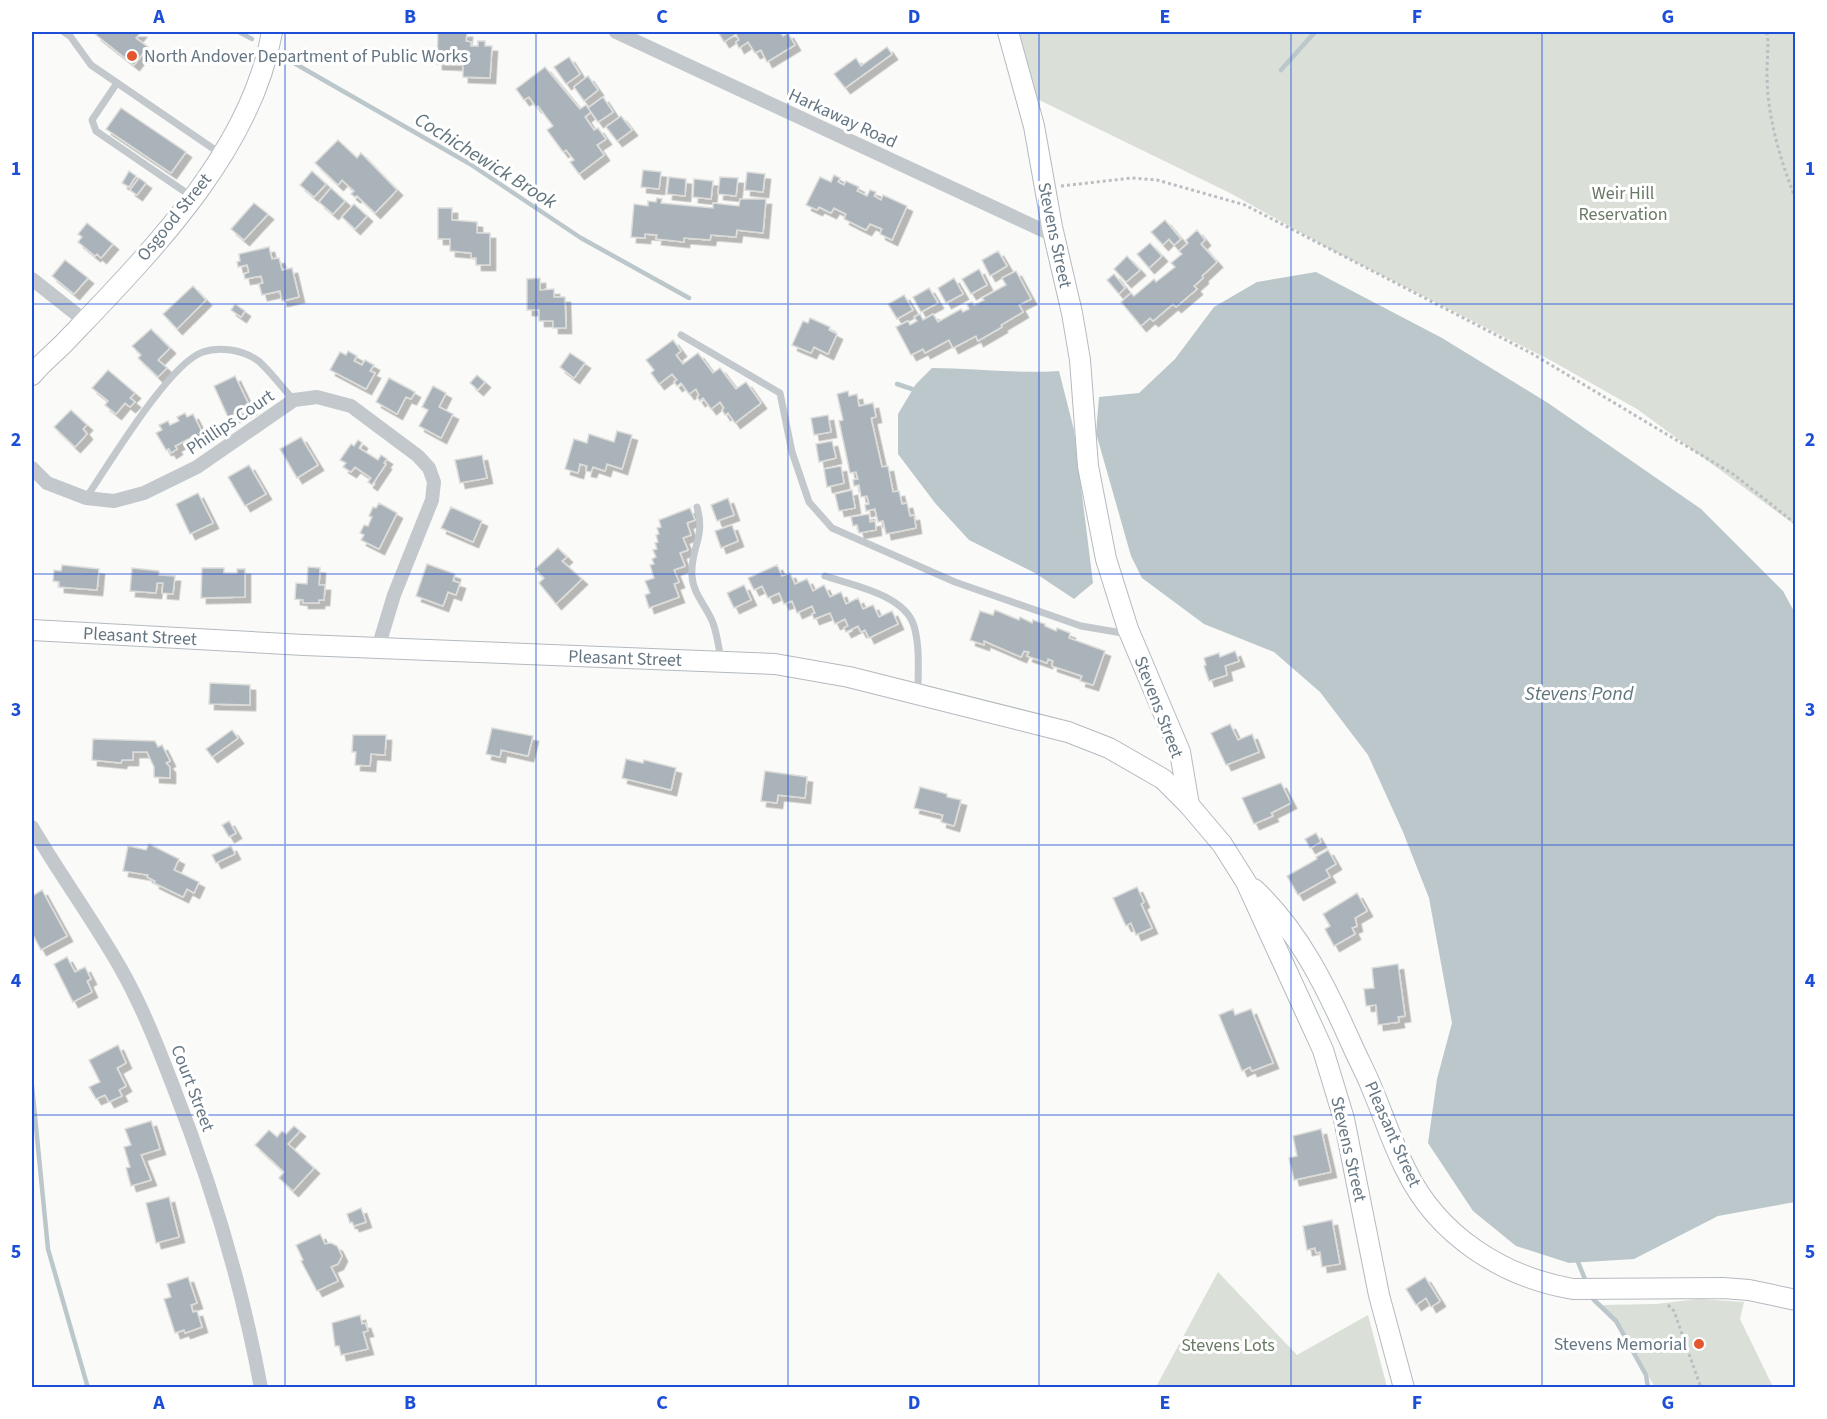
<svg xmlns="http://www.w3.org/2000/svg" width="1827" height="1419" font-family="'Source Sans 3',sans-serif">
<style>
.green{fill:#dadfd7}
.water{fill:#bbc7cb}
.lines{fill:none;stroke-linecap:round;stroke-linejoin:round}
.stream{stroke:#bbc7cb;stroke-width:4.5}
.building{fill:#aab3b9;stroke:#dcdcda;stroke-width:1.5;filter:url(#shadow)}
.secondary-casing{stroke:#b3babf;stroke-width:22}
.path{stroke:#bbbfc2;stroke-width:3;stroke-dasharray:3 3;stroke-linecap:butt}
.lane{stroke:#c3c8cc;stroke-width:7}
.street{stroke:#c3c8cc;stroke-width:14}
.secondary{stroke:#fff;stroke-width:20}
.grid{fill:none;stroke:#1d4ed8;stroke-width:1.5;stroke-opacity:0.55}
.poi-dot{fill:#e4572e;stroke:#fff;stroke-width:2}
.labels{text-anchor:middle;stroke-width:6;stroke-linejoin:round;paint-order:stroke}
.poi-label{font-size:18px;fill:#657683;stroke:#fff;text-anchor:start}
.street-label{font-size:18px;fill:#657683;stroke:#fff}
.park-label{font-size:18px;fill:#687a64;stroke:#fff}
.water-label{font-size:20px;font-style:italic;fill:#60757c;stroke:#fff}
.neatline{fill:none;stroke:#1d4ed8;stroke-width:2}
.grid-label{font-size:20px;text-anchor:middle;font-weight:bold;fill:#1d4ed8}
</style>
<defs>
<filter id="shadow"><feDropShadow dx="5.5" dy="5.5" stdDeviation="0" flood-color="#0004"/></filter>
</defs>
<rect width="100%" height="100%" fill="#fafaf8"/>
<g class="green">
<polygon points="1015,32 1795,32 1795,525 1637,409 1550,360 1330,249 1232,194 1033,97"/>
<polygon points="1218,1272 1297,1355 1368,1315 1387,1387 1156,1387"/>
<polygon points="1698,1299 1744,1302 1740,1319 1773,1387 1655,1387 1639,1361 1626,1335 1603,1305 1656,1304"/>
</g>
<g class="water">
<polygon points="1316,272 1442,338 1548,403 1701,509 1783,591 1796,615 1795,1202 1718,1216 1634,1259 1569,1263 1516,1246 1473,1211 1428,1143 1437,1079 1452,1023 1429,898 1403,832 1368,755 1320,692 1274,652 1204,624 1142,578 1131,556 1096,433 1099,397 1139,393 1175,359 1214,307 1257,282"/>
<path d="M 932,368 C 974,368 1017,374 1059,371 L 1074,430 L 1093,583 L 1074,599 L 1035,573 L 969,540 L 935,503 L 898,454 L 898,414 L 916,384 Z"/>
</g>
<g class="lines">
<g class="stream">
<polyline points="239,32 252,39"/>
<polyline points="273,51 470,164 581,238 689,298"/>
<polyline points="1281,70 1315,32"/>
<polyline points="897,384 918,391"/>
<polyline points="32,1086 48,1249 88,1388"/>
<polyline points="1578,1262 1587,1284"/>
<polyline points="1591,1294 1593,1299 1616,1321 1646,1375 1648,1388"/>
</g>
</g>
<g class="building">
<polygon points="99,32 141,32 136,38 148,47 134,65 96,35"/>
<polygon points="438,32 467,32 466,41 471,42 471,46 478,46 478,41 485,41 485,46 492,46 490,78 463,77 463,65 437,64"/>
<polygon points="718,32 780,32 783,36 788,33 795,45 767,62 761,50 755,53 748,42 739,48 736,42 739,40 736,34 724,42"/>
<polygon points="887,47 892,54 845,88 834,74 856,58 861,66"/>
<polygon points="569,57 580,74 566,84 554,67"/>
<polygon points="545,67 580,109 586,105 591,112 585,117 594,130 598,128 606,139 597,145 604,155 579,174 570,162 574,160 566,150 563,152 547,130 553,126 538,106 536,107 529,97 524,100 516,89"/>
<polygon points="588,76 598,90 584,101 574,87"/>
<polygon points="603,97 613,112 598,122 588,108"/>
<polygon points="121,108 186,152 171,173 106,129"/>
<polygon points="621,116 632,130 617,141 606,127"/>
<polygon points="338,140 357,158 361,153 397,190 375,213 357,196 355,197 351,194 354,191 342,180 338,185 315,163"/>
<polygon points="643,170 661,172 659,189 641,187"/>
<polygon points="129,171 136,176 129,187 122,183"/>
<polygon points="312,171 326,184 314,197 300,185"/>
<polygon points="747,172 765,174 763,192 745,190"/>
<polygon points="834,175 840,178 838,182 844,185 846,181 859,187 857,191 867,196 870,190 876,192 874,196 881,200 883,195 907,206 892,240 880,234 882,229 870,224 866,230 844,219 846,214 834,208 831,213 819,207 817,210 806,205 820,177 831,182"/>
<polygon points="669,177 686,179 685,196 667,194"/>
<polygon points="720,177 738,178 736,196 718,194"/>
<polygon points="139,178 146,183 137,195 130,190"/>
<polygon points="694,179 713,181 711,199 693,197"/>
<polygon points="331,188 345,201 333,214 319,202"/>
<polygon points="657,198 662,199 661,203 713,208 713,203 739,206 740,199 766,199 763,233 737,230 736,237 711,235 710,240 684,238 684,242 656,239 657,235 645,234 645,238 631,237 634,204 648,206 648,201 656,202"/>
<polygon points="254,203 268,214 244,240 231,229"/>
<polygon points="354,204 367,216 355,229 342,217"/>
<polygon points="438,208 452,208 452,220 477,222 477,233 490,233 490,265 476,265 476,258 471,258 471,253 450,251 450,239 438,239"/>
<polygon points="1165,220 1181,239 1174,245 1169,239 1163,245 1151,232"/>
<polygon points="87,223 113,244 101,258 97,254 95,256 78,242 82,237 78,234"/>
<polygon points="1197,230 1205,240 1201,244 1217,262 1202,276 1203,278 1194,286 1197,289 1176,307 1173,304 1153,321 1150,318 1141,326 1121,302 1131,293 1134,296 1154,279 1156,282 1175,267 1171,263 1182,254 1179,251 1188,243 1186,240"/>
<polygon points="1150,243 1162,256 1149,268 1137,254"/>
<polygon points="269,247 272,259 279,258 282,270 292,268 299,297 282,301 280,291 262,295 259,284 263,283 261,276 245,279 244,274 249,272 247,265 238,267 237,262 240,261 239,254"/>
<polygon points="998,251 1007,266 990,276 982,260"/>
<polygon points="1127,256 1140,270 1126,282 1114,269"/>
<polygon points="65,260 88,278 74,294 52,276"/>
<polygon points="979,269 987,285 971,294 962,279"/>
<polygon points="1016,271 1031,299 1019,305 1023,312 1001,325 1002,327 978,341 976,336 953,348 949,340 925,353 923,349 911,355 896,327 908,321 910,325 917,321 914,317 920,314 923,320 933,314 938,322 961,309 963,312 969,309 967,304 972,302 974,305 984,300 982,298 1006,285 1002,278"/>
<polygon points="1114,274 1125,288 1119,294 1107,280"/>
<polygon points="540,278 540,290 554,289 554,297 565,297 566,328 553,328 553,321 539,321 539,310 527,310 527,279"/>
<polygon points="954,278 963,294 946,303 938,288"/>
<polygon points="193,286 206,300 177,329 163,314"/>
<polygon points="929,288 938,303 921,312 913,297"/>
<polygon points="904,295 913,310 897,319 888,304"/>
<polygon points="235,304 245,311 241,317 231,310"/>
<polygon points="810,318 830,327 829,330 837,334 828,354 814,347 811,353 792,345 803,321 808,323"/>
<polygon points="151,329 170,348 158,360 167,368 158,377 138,358 141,355 132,346"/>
<polygon points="673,340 681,351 676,355 683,364 698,353 713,373 720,368 736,389 746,382 761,403 735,423 728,413 725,415 722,410 724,408 720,402 711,409 703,398 700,401 697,397 699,395 696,389 689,394 681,383 677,386 674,382 677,380 672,374 659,384 651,373 654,370 646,360"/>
<polygon points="348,351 357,356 354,361 362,365 365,360 374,365 370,371 375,373 366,389 330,370 340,352 346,355"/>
<polygon points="570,353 585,363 574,378 560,367"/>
<polygon points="108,370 135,393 130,398 135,402 130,407 125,403 116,414 105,405 108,401 92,388"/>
<polygon points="477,375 485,382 478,390 470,383"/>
<polygon points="235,376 251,409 234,417 233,415 228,417 214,386"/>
<polygon points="389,378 415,392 411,399 406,397 397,414 376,402"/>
<polygon points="433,386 446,393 439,407 453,414 441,438 419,426 428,410 422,407"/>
<polygon points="848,391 849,396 857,394 859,406 873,403 876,417 871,418 882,467 888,466 893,492 899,491 902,504 907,503 910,516 914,515 916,528 886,534 883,521 878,522 875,509 866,511 865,505 869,504 867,496 861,497 859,485 854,486 853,480 858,479 856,472 850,473 839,421 843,420 837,394"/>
<polygon points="71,410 87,425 83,429 87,434 75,447 54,427"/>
<polygon points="185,413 187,417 193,414 204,436 198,439 196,435 175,446 177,449 171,453 169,449 166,450 156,433 162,430 159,425 168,421 170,425 179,421 177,417"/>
<polygon points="828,415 831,432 814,435 811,418"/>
<polygon points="617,431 632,435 622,469 607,464 605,471 593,467 591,472 586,471 587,466 580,464 578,473 565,469 574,439 587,443 589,434 614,442"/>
<polygon points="301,437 318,465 297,478 280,449"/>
<polygon points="358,440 362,443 359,448 378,460 381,455 387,459 384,463 386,464 372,485 368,482 371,478 355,467 351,472 343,467 346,463 340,460 351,444 354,446"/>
<polygon points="832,441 836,458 819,462 816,444"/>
<polygon points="482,455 487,478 460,483 455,460"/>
<polygon points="249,465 266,494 245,506 228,477"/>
<polygon points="841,466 844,483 827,487 824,469"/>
<polygon points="852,490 855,508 839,511 835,494"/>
<polygon points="198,493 213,523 190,534 176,504"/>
<polygon points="728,498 734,515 717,521 711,505"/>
<polygon points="379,503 397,513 379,549 361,540 364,535 360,533 364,525 368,526 372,517 369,516 373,507 376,508"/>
<polygon points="451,507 482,521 473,542 441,528"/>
<polygon points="690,508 695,520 687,523 691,535 683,538 688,550 680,553 685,566 674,570 679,582 674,584 679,597 649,608 645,595 650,593 645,581 654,578 650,565 654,564 652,559 656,557 653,550 657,549 655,543 658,542 656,535 659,534 657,528 661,527 659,520"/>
<polygon points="869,514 870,522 875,521 876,530 859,533 857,525 853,526 851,517"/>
<polygon points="732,525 738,541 721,548 715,531"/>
<polygon points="558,548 567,557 562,561 582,579 556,604 539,583 544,578 535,569"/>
<polygon points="427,564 455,574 453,581 460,583 456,595 448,592 443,606 416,596"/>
<polygon points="62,565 99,569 97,590 59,587 59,582 53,581 54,570 61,571"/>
<polygon points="777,565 782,576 790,573 795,584 807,579 813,591 824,585 830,597 841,592 846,604 858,598 863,609 873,605 879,617 892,611 898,624 869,638 865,630 861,632 858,626 846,632 844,628 848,626 845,619 835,624 830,613 814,619 812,614 815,613 812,606 797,613 792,601 784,604 779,593 768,598 762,586 754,590 748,578"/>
<polygon points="308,567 320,568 319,585 325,585 324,600 319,600 319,603 303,603 303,600 295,599 296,583 307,584"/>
<polygon points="132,568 159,571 159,575 175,576 173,594 162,593 163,583 157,583 156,593 130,591"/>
<polygon points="202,568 224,568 224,573 237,573 237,569 245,569 245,597 201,598"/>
<polygon points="744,585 751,600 734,608 727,593"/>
<polygon points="995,610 1019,620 1020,617 1032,623 1033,620 1045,624 1045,626 1056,631 1057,628 1070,633 1069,638 1105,651 1093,685 1080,681 1082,676 1052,666 1053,661 1048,659 1047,663 1027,656 1029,652 1024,651 1021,657 984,641 984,645 970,640 980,611 993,615"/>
<polygon points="1235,651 1239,661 1225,666 1227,675 1209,681 1204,666 1206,665 1204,658 1219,653 1220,657"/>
<polygon points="210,683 250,685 250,705 209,704"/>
<polygon points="1230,724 1238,740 1252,734 1259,752 1226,765 1211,733"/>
<polygon points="492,728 533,736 528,756 501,750 500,757 486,754"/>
<polygon points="232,730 238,738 212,757 206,749"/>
<polygon points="353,735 386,735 385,755 371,754 370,766 355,765 356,752 352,752"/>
<polygon points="93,739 155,741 158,747 162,745 170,761 166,763 170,767 170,778 154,777 154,767 147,752 133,752 133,760 122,760 121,763 92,760"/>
<polygon points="626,759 643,763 644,760 676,768 671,790 622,778"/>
<polygon points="765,771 807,777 805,798 778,795 777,803 761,801"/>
<polygon points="1281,783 1291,803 1271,813 1273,816 1254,824 1242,798"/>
<polygon points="920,787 947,794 947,797 961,800 954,826 941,822 943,815 914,808"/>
<polygon points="229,821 236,833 229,837 222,825"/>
<polygon points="1316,833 1321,842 1310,848 1305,839"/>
<polygon points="149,844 179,859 174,870 199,882 194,893 187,889 183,897 154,883 155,881 147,877 148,875 123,871 128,846 146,850"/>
<polygon points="231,846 235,854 216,863 212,855"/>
<polygon points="1328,850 1336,864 1326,870 1330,877 1298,895 1287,876 1317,859 1316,857"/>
<polygon points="1137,887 1144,902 1141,904 1152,928 1136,935 1131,923 1126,926 1113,898"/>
<polygon points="42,890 67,936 41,950 32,933 32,896"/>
<polygon points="1357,893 1367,911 1355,918 1357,926 1352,928 1355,934 1334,946 1325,929 1330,926 1323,914"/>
<polygon points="67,957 75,972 85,967 91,979 87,981 92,992 73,1002 54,964"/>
<polygon points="1398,964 1405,1016 1398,1017 1399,1022 1378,1025 1376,1005 1366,1006 1364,989 1374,988 1372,968"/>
<polygon points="1233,1009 1235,1015 1251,1009 1273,1063 1252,1071 1250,1067 1242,1071 1219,1015"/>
<polygon points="118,1045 126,1063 117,1068 126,1086 119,1090 122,1096 109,1102 105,1095 96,1099 89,1087 100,1082 89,1060"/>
<polygon points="151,1121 160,1149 141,1155 151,1180 131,1186 126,1168 130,1167 124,1147 131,1145 125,1129"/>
<polygon points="294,1126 300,1131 288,1144 314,1168 293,1191 279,1178 284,1172 255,1145 269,1130 277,1137 282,1131 286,1134"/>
<polygon points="1321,1129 1331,1172 1294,1180 1289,1158 1297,1156 1293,1136"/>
<polygon points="169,1197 179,1237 156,1243 146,1203"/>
<polygon points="361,1208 366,1222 354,1226 352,1222 350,1223 347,1214"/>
<polygon points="1332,1220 1340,1264 1322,1267 1320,1252 1316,1253 1315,1248 1307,1250 1303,1226"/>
<polygon points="320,1234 325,1244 331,1243 337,1246 342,1256 338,1264 331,1267 338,1281 317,1291 301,1261 303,1260 296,1245"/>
<polygon points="188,1277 197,1303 191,1305 193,1312 197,1311 202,1327 185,1333 184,1330 175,1333 164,1299 171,1297 167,1284"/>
<polygon points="1425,1277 1440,1301 1431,1307 1426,1298 1416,1305 1406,1289"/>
<polygon points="360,1315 362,1324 365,1323 368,1331 363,1332 368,1349 341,1355 339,1346 335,1346 332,1323"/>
</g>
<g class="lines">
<defs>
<g id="secondary">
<polyline points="1008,32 1034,126 1052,227 1072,313 1080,360 1088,466 1106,559 1128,629 1180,752 1189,805 1222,844 1246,882 1323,1050 1344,1119 1379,1295 1404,1388"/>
<path d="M 32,375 C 42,362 56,352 67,340 C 149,254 251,152 272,32"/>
<polyline points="32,630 304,645 775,664 849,677 1068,732 1109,748 1163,779 1189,805"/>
<path d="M 1254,889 C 1300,932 1327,989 1352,1045 C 1359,1061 1367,1075 1373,1091 C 1384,1117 1393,1145 1406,1170 C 1438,1236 1503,1277 1573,1289 L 1723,1288 L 1749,1290 L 1796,1300"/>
</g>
</defs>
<use href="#secondary" class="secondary-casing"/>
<g class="path">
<path d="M 1767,32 C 1769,46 1767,59 1767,73 C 1767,117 1780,159 1796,200"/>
<polyline points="1061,186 1132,178 1157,180 1245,205 1531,353 1733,474 1796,524"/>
<polyline points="1668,1305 1674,1311 1701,1388"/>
</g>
<g class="lane">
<polyline points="64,32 70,36 91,65 221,154"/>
<polyline points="117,83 92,120 96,131 191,196"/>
<polyline points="681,335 780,393 792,452 809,502 832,528 955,582 1081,626 1128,634"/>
<path d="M 86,498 C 108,466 169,363 203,352 C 219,346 243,350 257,360 C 266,366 284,390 294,400"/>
<path d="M 697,507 C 706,538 690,548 692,576 C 693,594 707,607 713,623 C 717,634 719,648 721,660"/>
<path d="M 825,576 C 852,585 905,595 914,626 C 920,646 918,671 918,691"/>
</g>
<g class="street">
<polyline points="616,32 1055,236"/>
<polyline points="32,279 85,321"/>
<polyline points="32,468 47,483 86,498 114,501 144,493 197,467 294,400 317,397 351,406 418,456 429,468 434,482 432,500 394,595 378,648"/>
<path d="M 32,827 C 60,875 94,921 121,969 C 142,1006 158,1047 173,1086 C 211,1183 242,1285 261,1388"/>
</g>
<use href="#secondary" class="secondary"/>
</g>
<path class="grid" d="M 285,32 L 285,1388M 536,32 L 536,1388M 788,32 L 788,1388M 1039,32 L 1039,1388M 1291,32 L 1291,1388M 1542,32 L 1542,1388M 32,304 L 1796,304M 32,574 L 1796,574M 32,845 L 1796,845M 32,1115 L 1796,1115"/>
<g class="poi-dot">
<circle cx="132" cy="56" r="6"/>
<circle cx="1699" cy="1344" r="6"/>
</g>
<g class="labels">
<g class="poi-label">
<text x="144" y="62">North Andover Department of Public Works</text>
<text x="1687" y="1350" text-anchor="end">Stevens Memorial</text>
</g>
<g class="street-label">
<text transform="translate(843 118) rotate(25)" y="6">Harkaway Road</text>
<text transform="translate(174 217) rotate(-51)" y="6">Osgood Street</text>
<text transform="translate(1055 235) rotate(78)" y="6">Stevens Street</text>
<text transform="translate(230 422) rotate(-34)" y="6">Phillips Court</text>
<text transform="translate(140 636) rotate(3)" y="6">Pleasant Street</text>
<text transform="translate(625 658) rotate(2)" y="6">Pleasant Street</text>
<text transform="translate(1159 707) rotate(69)" y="6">Stevens Street</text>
<text transform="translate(193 1088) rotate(69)" y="6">Court Street</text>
<text transform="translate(1393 1134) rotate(66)" y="6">Pleasant Street</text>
<text transform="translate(1349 1149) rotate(77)" y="6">Stevens Street</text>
</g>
<g class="park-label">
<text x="1623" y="199">Weir Hill<tspan x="1623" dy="21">Reservation</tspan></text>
<text x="1228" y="1351">Stevens Lots</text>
</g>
<g class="water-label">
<text transform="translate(486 160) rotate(32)" y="7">Cochichewick Brook</text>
<text x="1579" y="700">Stevens Pond</text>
</g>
</g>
<rect width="1827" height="1419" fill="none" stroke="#ffffff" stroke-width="66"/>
<rect x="33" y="33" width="1761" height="1353" class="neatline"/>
<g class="grid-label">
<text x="159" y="23">A</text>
<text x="410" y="23">B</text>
<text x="662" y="23">C</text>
<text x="914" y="23">D</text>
<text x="1165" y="23">E</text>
<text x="1417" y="23">F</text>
<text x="1668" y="23">G</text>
<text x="16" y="175">1</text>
<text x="1810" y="175">1</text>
<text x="16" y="446">2</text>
<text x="1810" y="446">2</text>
<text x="16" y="716">3</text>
<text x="1810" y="716">3</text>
<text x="16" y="987">4</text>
<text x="1810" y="987">4</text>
<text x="16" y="1258">5</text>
<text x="1810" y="1258">5</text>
<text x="159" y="1409">A</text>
<text x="410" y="1409">B</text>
<text x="662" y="1409">C</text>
<text x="914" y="1409">D</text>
<text x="1165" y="1409">E</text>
<text x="1417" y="1409">F</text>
<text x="1668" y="1409">G</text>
</g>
</svg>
